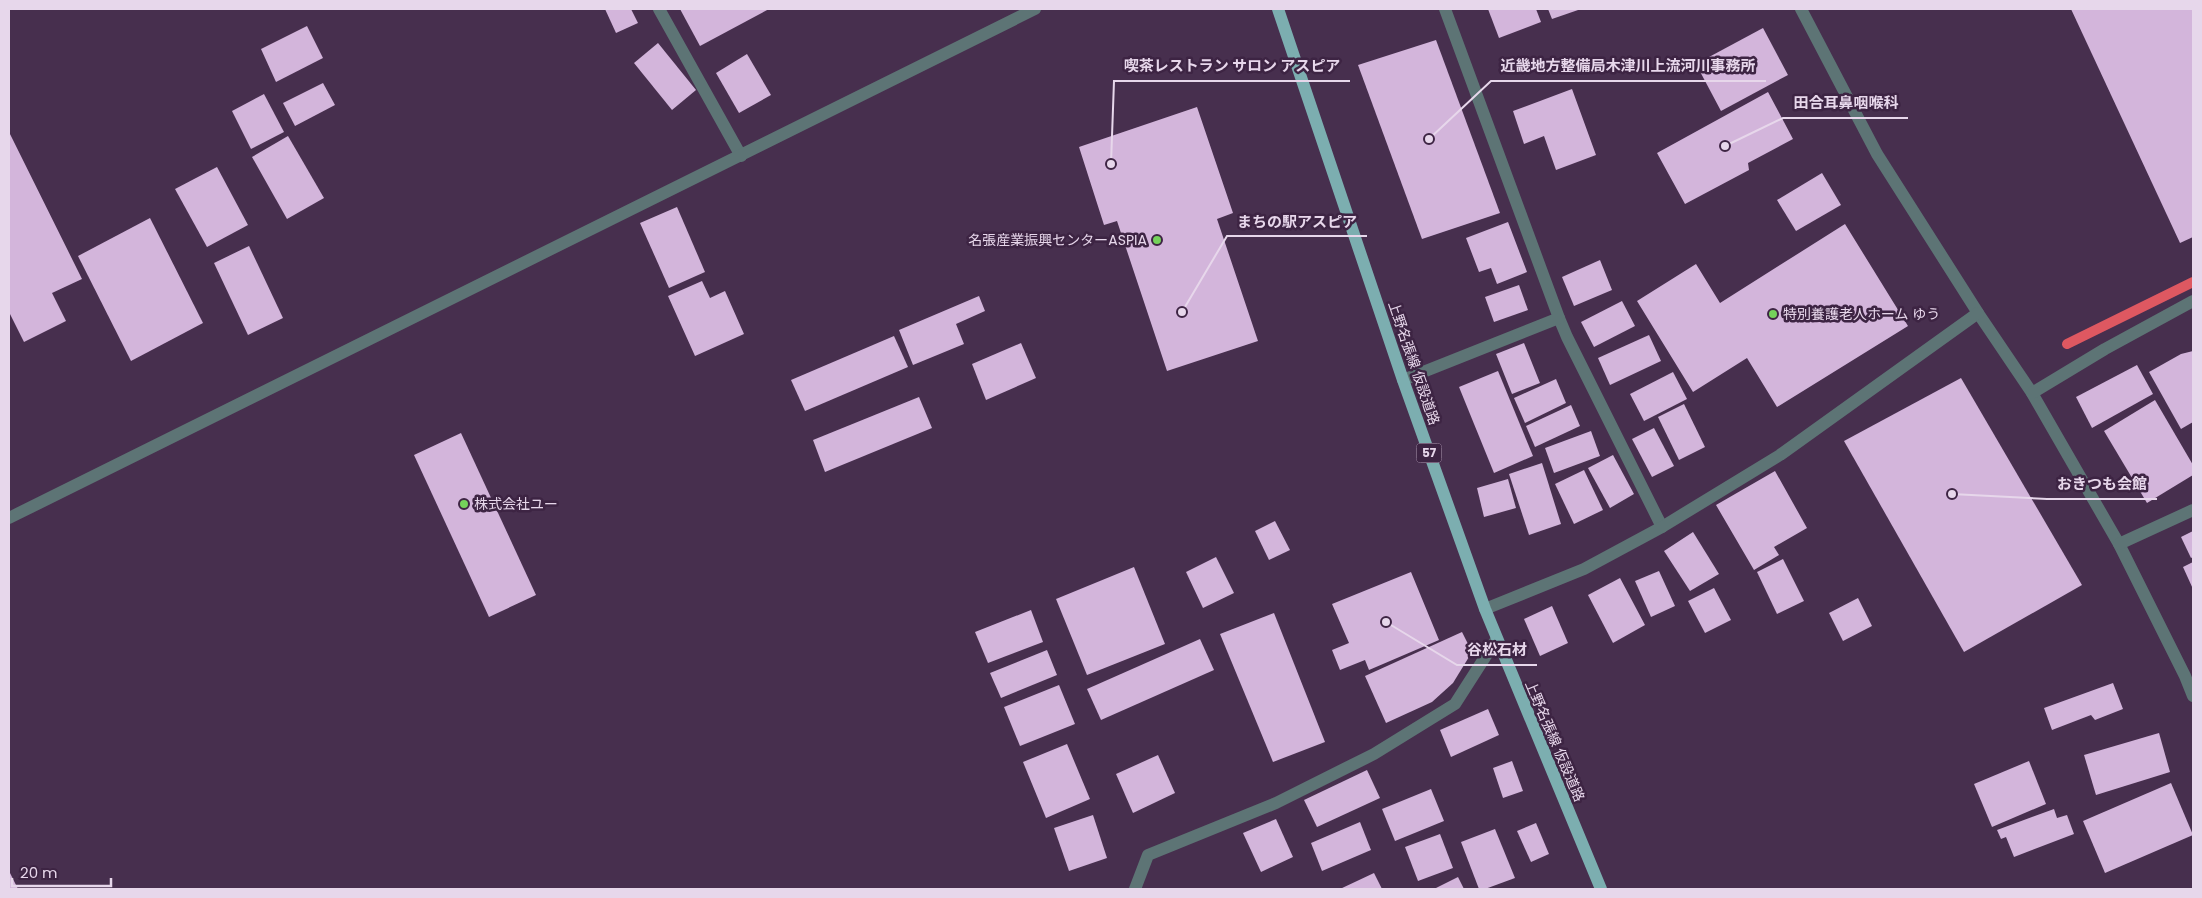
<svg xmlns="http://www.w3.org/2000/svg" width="2202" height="898" font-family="Poppins,'Noto Sans JP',sans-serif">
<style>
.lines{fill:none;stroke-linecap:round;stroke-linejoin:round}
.stream{stroke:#de5861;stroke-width:10}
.building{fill:#d3b5db}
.minor{stroke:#5d7475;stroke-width:12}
.major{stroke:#7caeb0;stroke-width:12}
.poi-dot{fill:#75d25b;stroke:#3d2443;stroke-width:2}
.labels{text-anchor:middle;stroke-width:5;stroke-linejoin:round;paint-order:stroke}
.shield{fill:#3d2443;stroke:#b4a1b9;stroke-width:1}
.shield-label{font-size:12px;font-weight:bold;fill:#e7d7eb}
.poi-label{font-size:14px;fill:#e7d7eb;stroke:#3d2443;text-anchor:start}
.street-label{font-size:14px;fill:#e7d7eb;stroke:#3d2443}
.leader{fill:none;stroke:#e7d7eb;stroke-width:2}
.callout-dot{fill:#e7d7eb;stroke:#3d2443;stroke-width:2}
.callout-label{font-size:15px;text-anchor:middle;font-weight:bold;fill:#e7d7eb;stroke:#3d2443;stroke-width:5;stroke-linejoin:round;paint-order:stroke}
</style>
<rect width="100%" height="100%" fill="#472f4e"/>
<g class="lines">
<polyline class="stream" points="2067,344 2193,282"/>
</g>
<g class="building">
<polygon points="605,9 631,9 638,23 616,33"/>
<polygon points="680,9 769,9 700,46"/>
<polygon points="1488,9 1536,9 1541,22 1499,38"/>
<polygon points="1548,9 1581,9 1552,19"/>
<polygon points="2071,9 2193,9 2193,237 2180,243"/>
<polygon points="307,26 323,58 276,82 261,49"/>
<polygon points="1763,28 1788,75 1721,111 1696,64"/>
<polygon points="1436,40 1500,213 1422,239 1358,65"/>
<polygon points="658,43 696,90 672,110 634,63"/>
<polygon points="747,54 771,95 739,113 716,73"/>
<polygon points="323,83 335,105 295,126 283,103"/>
<polygon points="1572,89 1596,155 1556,170 1544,136 1524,144 1513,111"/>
<polygon points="1768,92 1793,139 1748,163 1749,170 1685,204 1657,153"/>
<polygon points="264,94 284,132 251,149 232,111"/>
<polygon points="1197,107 1233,213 1217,219 1258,341 1167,371 1117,221 1104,225 1079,147"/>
<polygon points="9,132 82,279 52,293 66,321 24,342 9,312"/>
<polygon points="288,136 324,198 287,219 252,157"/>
<polygon points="217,167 248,225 207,247 175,189"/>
<polygon points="1822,173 1841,205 1796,231 1777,200"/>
<polygon points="677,207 705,272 669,288 640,223"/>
<polygon points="150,218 203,323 131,361 78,256"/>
<polygon points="1508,222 1527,272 1497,284 1491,268 1479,272 1466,238"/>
<polygon points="1845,224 1908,326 1777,407 1747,358 1693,392 1637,301 1696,264 1720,303"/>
<polygon points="249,246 283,318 248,335 214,263"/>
<polygon points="1600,260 1612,290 1574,306 1562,277"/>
<polygon points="702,281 710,298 725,291 744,334 695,356 668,296"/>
<polygon points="1519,285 1528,310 1494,322 1485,297"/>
<polygon points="979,296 985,311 956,324 964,344 913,365 899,330"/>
<polygon points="1622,301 1635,326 1594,347 1581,322"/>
<polygon points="1649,335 1661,361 1610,385 1598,358"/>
<polygon points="894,336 908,367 805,411 791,380"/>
<polygon points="1021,343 1036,378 986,400 972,364"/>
<polygon points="1524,343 1540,383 1512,394 1496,354"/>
<polygon points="2193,351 2193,422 2181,429 2149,372 2181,354"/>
<polygon points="2137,365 2153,394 2092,428 2076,397"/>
<polygon points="1498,371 1533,456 1494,473 1459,387"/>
<polygon points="1673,372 1687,399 1644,421 1630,394"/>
<polygon points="1961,378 2082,585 1964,652 1844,441"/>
<polygon points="1556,379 1566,403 1525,423 1514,398"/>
<polygon points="919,397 932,428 825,472 813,440"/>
<polygon points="2155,400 2193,465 2193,475 2147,503 2104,431"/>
<polygon points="1684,404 1705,447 1679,460 1658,417"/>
<polygon points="1571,405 1580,426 1535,447 1526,426"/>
<polygon points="1654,428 1674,466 1652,477 1632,439"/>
<polygon points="1591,431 1600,456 1554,473 1545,448"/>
<polygon points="461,433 536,595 489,617 414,455"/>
<polygon points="1613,455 1634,494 1610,508 1588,468"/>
<polygon points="1542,463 1561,524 1529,535 1509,474"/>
<polygon points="1584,470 1603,510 1574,524 1555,484"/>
<polygon points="1775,471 1807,528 1774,547 1779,555 1754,570 1716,505"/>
<polygon points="1508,479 1516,508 1484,517 1477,488"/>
<polygon points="1275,521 1290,550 1269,560 1255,531"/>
<polygon points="2193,531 2193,557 2191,558 2181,537"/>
<polygon points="1693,532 1719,574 1690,591 1664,551"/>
<polygon points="1216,557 1234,593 1203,608 1186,572"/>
<polygon points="1783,559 1804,601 1777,614 1757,572"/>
<polygon points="2193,562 2193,589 2183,567"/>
<polygon points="1134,567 1165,644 1087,675 1056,599"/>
<polygon points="1659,571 1675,606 1651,617 1635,581"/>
<polygon points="1411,572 1439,640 1369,670 1365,660 1340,670 1332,650 1349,643 1332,604"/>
<polygon points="1620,578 1645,625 1613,643 1588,595"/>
<polygon points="1714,588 1731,620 1705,633 1688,601"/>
<polygon points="1858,598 1872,626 1843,641 1829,613"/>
<polygon points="1552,606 1568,643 1540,656 1524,619"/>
<polygon points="1031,610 1043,642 988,663 975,632"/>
<polygon points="1274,613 1325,742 1273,762 1220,634"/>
<polygon points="1462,632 1472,652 1453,683 1432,702 1386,723 1365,676"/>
<polygon points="1200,639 1214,670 1101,720 1087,689"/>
<polygon points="1047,650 1057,675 1001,698 990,673"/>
<polygon points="2113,683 2123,709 2095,720 2091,715 2052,730 2044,708"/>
<polygon points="1059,685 1075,724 1020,746 1004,707"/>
<polygon points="1488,709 1499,735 1451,757 1440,730"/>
<polygon points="2159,733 2170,772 2096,795 2084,755"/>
<polygon points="1067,744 1090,799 1046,818 1023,762"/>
<polygon points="1158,755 1175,793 1133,813 1116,774"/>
<polygon points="1512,761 1523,791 1503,798 1493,768"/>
<polygon points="2029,761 2046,804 1992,827 1974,784"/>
<polygon points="1367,770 1380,798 1317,827 1304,800"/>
<polygon points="2171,783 2193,835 2105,873 2083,821"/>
<polygon points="1431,789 1444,821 1395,841 1382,809"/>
<polygon points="2054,809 2057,818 2067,815 2074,834 2014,857 2006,837 2001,839 1997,830"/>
<polygon points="1093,815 1107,858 1069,871 1054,828"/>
<polygon points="1276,819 1293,857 1261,872 1243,833"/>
<polygon points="1360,822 1371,850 1322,871 1311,843"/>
<polygon points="1536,823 1549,854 1531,862 1517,831"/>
<polygon points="1495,829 1515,878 1485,889 1479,889 1461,842"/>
<polygon points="1440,834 1453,868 1418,881 1405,847"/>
<polygon points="9,871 18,889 9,889"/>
<polygon points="1374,873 1382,889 1340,889"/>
<polygon points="1458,877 1464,889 1434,889"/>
</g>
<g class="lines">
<g class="minor">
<polyline points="659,9 741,156"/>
<polyline points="1801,9 1877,154 1978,313 2032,393 2119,544 2185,676 2193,696"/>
<polyline points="1559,318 1567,337 1662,527"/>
<polyline points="1403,380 1559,318 1445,9"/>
<polyline points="2032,393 2105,349 2193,301"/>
<polyline points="9,518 1035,9"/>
<polyline points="2119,544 2193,510"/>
<polyline points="1485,609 1584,569 1662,527 1780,455 1978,313"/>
<polyline points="1135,889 1148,855 1276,803 1374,754 1455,704 1496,640"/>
</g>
<polyline class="major" points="1278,9 1403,380 1485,609 1601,889"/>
</g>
<g class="poi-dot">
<circle cx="1157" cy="240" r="5"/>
<circle cx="1773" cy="314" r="5"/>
<circle cx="464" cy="504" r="5"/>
</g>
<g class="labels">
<rect class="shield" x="1416.5" y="443.5" width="25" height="19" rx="4"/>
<g class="shield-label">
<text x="1429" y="457">57</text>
</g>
<g class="poi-label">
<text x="1147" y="245" text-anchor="end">名張産業振興センターASPIA</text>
<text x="1783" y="319">特別養護老人ホーム ゆう</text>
<text x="474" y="509">株式会社ユー</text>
</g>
<g class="street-label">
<text transform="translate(1414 363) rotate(71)" y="5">上野名張線 仮設道路</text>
<text transform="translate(1555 741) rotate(67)" y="5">上野名張線 仮設道路</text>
</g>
</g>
<path class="leader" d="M1429 139L1491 81H1766M1111 164L1114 81H1350M1725 146L1783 118H1908M1182 312L1227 236H1367M1952 494L2047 499H2157M1386 622L1457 665H1537"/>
<g class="callout-dot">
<circle cx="1429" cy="139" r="5"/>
<circle cx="1111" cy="164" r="5"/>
<circle cx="1725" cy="146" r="5"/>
<circle cx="1182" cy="312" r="5"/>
<circle cx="1952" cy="494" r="5"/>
<circle cx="1386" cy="622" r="5"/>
</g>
<g class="callout-label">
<text x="1628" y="71">近畿地方整備局木津川上流河川事務所</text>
<text x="1232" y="71">喫茶レストラン サロン アスピア</text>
<text x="1846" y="108">田合耳鼻咽喉科</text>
<text x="1297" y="227">まちの駅アスピア</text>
<text x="2102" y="489">おきつも会館</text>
<text x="1497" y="655">谷松石材</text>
</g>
<rect width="2202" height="898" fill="none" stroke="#e7d7eb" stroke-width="20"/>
<path d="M12 878v8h99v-8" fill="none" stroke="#e7d7eb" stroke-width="2.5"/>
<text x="20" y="878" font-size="15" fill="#e7d7eb" stroke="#3d2443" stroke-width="4" paint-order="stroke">20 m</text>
</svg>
